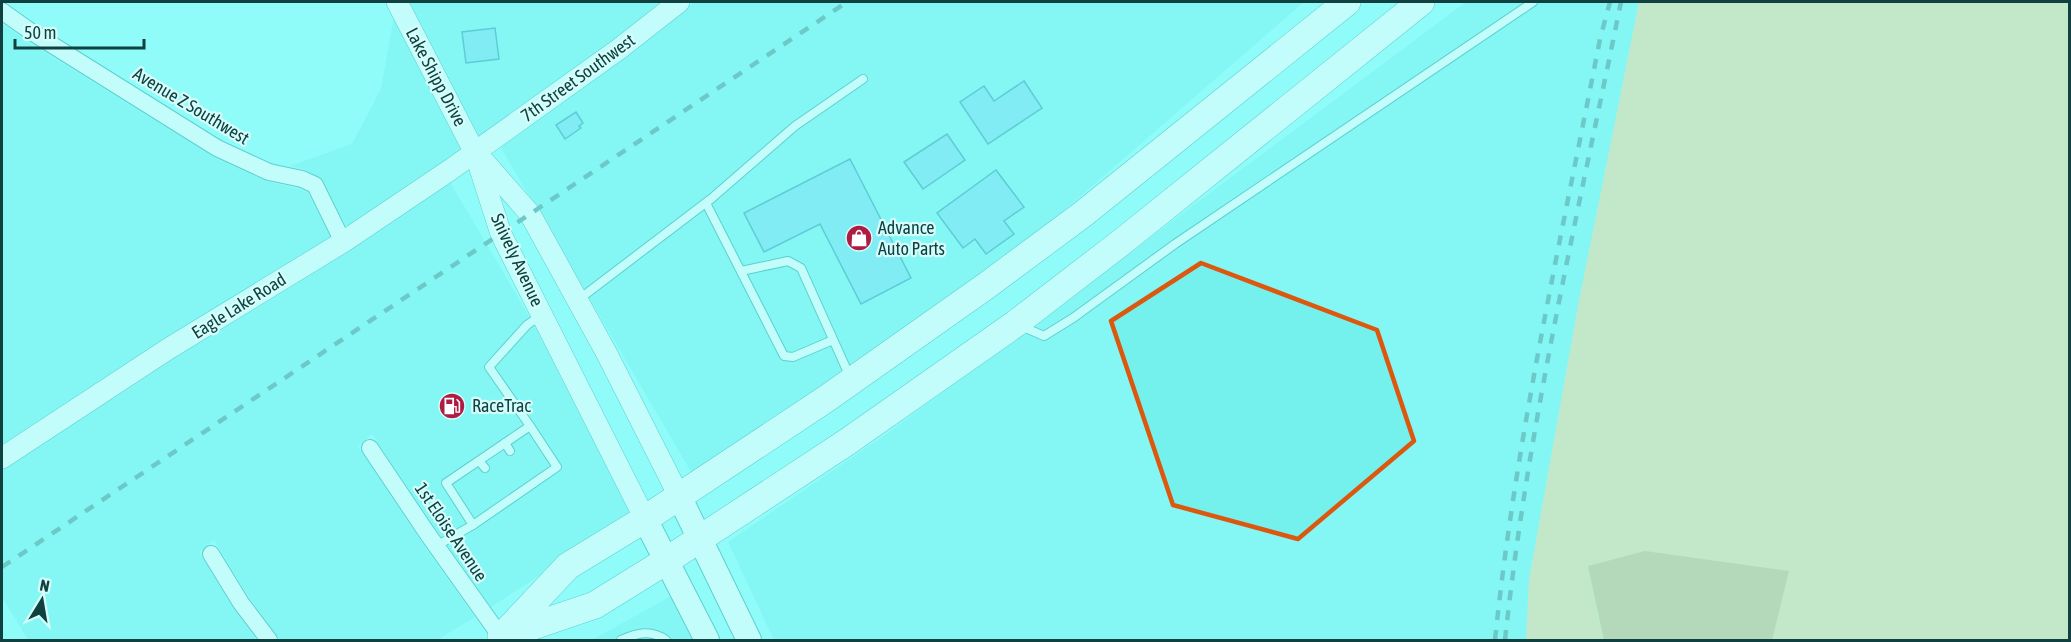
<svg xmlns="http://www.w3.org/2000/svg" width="2071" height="642" font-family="'Asap Condensed',sans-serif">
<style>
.built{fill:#75f1ed}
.green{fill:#ffce8f}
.forest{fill:#e0ae6e}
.building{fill:#71d9ee;stroke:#2094a9;stroke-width:1.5}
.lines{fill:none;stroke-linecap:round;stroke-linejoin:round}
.service-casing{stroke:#209b99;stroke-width:10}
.minor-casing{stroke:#209b99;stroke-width:18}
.tertiary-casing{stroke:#209b99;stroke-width:22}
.secondary-casing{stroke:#209b99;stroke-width:26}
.trunk-casing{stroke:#209b99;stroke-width:28}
.service{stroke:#fff;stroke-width:8}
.minor{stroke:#fff;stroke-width:16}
.tertiary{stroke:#fff;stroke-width:21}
.secondary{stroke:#fff;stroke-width:24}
.trunk{stroke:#fff;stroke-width:27}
.rail{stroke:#438c8b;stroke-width:4.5;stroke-dasharray:10 10;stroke-linecap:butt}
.marked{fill:none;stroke:#dd580f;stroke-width:4.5;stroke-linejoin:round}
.labels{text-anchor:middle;stroke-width:4.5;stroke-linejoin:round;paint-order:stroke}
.street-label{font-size:18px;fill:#104140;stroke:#d5fdfb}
.poi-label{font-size:18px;fill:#104140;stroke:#d5fdfb;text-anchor:start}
</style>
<rect width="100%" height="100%" fill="#8ffcf9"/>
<g class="built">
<polygon points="408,2 664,2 614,41 479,139"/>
<polygon points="694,2 1304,2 1067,208 1051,227 982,278 693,475 500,146 664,26"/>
<polygon points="1466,2 1639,2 1578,306 1529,580 1526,640 774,640 728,542 888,433"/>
<polygon points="394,16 463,150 347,228 322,180 306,170 290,166 352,144 381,89"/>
<polygon points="2,23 25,40 214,157 266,181 299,189 308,193 331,238 2,447"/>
<polygon points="450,182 546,345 633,515 491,607 435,528 372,434 358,446 420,540 475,617 437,640 280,640 248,596 214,540 199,552 234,609 257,640 28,640 2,597 2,470 173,358"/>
<polygon points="673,595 696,640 592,640"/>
</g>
<polygon class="green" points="1639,2 2069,2 2069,640 1772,640 1788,571 1588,566 1604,640 1526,640 1529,580 1578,306"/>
<polygon class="forest" points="1645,551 1789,571 1772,640 1604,640 1588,566"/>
<g class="building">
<polygon points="495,28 499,59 466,63 462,32"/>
<polygon points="1024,81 1042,108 988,144 960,102 984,86 994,101"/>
<polygon points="576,112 583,123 579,126 581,128 565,139 556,125"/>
<polygon points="947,134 965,160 923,189 904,162"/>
<polygon points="850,159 911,278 861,304 820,224 764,252 744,213"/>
<polygon points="996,170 1024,207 1004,221 1014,234 986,254 975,239 963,248 937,213"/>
</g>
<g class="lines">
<defs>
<g id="service">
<polyline points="706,203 784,356 793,357 833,340"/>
<polyline points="741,271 788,261 801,268 850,377"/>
<polyline points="578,300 712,198 795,126 863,79"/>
<polyline points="1021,326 1044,336 1073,318 1175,244 1533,2"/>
<polyline points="505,443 510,451"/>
<polyline points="479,461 485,468"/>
<polyline points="473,525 557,467 530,426"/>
<polyline points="436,546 473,525 446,483 530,426 489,367 527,325 541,315"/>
<path d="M 621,640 C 637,633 651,629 666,640"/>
</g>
<g id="minor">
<polyline points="2,11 30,31 217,148 269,172 302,179 315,185 343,242"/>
<polyline points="370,448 427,533 501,637"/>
<polyline points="211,554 241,603 269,640"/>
</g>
<g id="tertiary">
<polyline points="397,2 475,153 501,234 645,519"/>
<polyline points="480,157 530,214 607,354 679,496"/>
<polyline points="2,458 168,349 343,242 450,170 619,49 679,2"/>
</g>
<g id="secondary">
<polyline points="679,496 749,640"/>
<polyline points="645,519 707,640"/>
</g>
<g id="trunk">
<polyline points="505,633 568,566 645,519 826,399 986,286 1083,214 1347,2"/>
<polyline points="501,637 595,605 666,561 847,442 1015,324 1123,241 1421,2"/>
</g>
</defs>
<use href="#service" class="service-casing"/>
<use href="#minor" class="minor-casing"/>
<use href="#tertiary" class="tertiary-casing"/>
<use href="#secondary" class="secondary-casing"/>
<use href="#trunk" class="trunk-casing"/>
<use href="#service" class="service"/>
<use href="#minor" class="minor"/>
<use href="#tertiary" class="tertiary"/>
<use href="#secondary" class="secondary"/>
<use href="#trunk" class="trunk"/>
<g class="rail">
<polyline points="2,567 847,2"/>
<path d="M 1495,640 C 1516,438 1561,239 1600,39 L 1610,2"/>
<path d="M 1505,640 C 1528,425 1578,213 1621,2"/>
</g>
</g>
<path d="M0 0H2071V642H0ZM 1201,263 L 1377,330 L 1414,441 L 1298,539 L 1173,505 L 1111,321 Z" fill="#8ffcf9" fill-opacity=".55" fill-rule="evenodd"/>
<path class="marked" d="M 1201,263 L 1377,330 L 1414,441 L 1298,539 L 1173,505 L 1111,321 Z"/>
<defs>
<symbol id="shop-disc" viewBox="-11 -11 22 22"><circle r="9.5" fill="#af1c43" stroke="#d5fdfb"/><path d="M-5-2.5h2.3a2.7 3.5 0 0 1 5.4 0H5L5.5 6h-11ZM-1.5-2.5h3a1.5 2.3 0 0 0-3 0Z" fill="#fff"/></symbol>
<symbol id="fuel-disc" viewBox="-11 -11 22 22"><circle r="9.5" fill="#af1c43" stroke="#d5fdfb"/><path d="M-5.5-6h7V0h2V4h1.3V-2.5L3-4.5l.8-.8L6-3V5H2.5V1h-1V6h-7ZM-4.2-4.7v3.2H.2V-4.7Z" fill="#fff"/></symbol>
</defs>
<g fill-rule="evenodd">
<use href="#shop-disc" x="844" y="223" width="30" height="30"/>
<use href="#fuel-disc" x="437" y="391" width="30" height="30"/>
</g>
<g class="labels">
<g class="street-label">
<text transform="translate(436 77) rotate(62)" y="6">Lake Shipp Drive</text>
<text transform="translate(578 78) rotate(-36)" y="6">7th Street Southwest</text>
<text transform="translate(191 106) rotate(31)" y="6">Avenue Z Southwest</text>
<text transform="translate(517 260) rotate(65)" y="6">Snively Avenue</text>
<text transform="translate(239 306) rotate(-32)" y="6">Eagle Lake Road</text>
<text transform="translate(451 532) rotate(56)" y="6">1st Eloise Avenue</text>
</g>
<g class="poi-label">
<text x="878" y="234">Advance<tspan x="878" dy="21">Auto Parts</tspan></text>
<text x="472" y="412">RaceTrac</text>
</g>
</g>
<rect width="2071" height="642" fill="none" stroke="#104140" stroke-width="6"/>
<g transform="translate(42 600) rotate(11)" stroke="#d5fdfb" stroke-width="4.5" paint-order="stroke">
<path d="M0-4.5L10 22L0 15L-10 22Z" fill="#104140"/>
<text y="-9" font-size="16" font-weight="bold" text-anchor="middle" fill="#104140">N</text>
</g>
<path d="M15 39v9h129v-9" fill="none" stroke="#104140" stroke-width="3"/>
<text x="24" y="39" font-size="18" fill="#104140" stroke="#d5fdfb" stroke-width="4.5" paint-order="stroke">50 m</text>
</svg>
